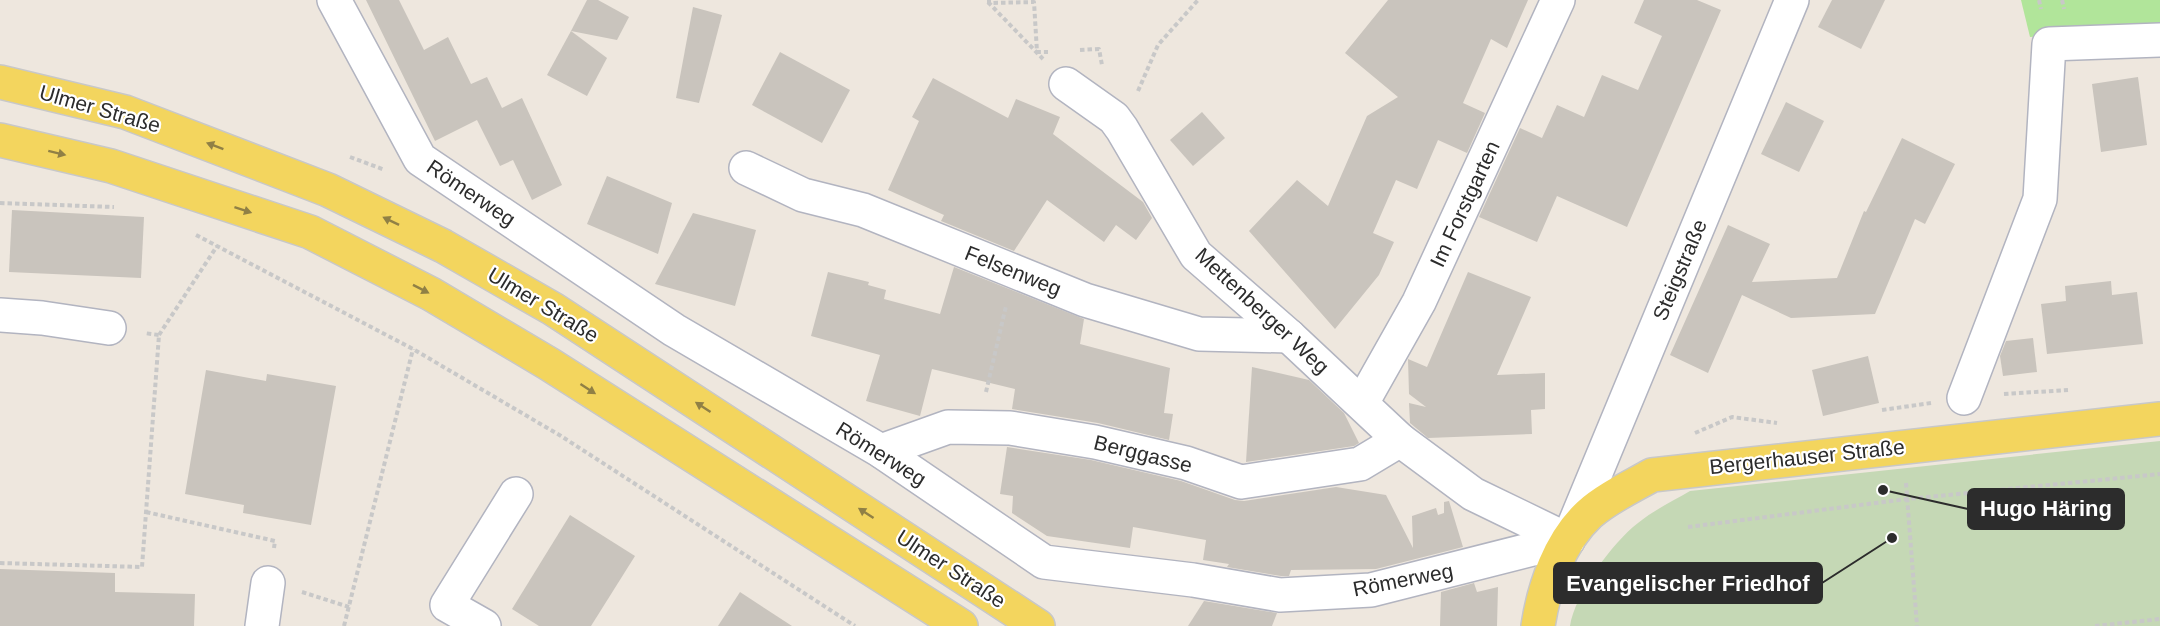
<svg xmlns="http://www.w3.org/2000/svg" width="2160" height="626" font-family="Helvetica,sans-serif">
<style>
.green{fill:#b1e59a}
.cemetery{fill:#c5d8b5}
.building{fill:#c9c4bd}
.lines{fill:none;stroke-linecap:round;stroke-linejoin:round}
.minor-casing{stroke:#b2b4c0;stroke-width:36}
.major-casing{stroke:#c8c8c8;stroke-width:36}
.path{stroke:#c8c8c8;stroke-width:4;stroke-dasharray:4.5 3;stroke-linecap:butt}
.minor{stroke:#fff;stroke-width:33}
.major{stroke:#f3d55e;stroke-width:33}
.oneway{fill:#908045}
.labels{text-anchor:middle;stroke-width:4.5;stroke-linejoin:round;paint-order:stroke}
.street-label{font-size:21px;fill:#2c2c2c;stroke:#fff}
.leader{fill:none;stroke:#2c2c2c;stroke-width:2}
.callout-dot{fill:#2c2c2c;stroke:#fff;stroke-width:2}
.callout{fill:#2c2c2c;stroke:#2c2c2c;stroke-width:2}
.callout-label{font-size:22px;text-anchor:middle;font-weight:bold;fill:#fff}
</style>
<rect width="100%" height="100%" fill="#eee7de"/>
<polygon class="green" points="2021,0 2160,0 2160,30 2030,37"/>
<path class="cemetery" d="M 2160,441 L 2160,626 L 1570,626 C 1575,594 1612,543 1638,523 C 1654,510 1673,501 1690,491 Z"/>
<g class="building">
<polygon points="366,0 399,0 424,50 448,37 471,84 487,77 502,108 522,98 562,185 532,200 513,160 500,166 477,120 435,141"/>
<polygon points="587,0 598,0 629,17 617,40 571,31"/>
<polygon points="1388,0 1528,0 1507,48 1491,39 1463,103 1485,113 1467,153 1438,140 1417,189 1396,180 1373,233 1394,242 1379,275 1335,329 1249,231 1297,180 1328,206 1367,116 1398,97 1345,53"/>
<polygon points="1644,0 1697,0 1721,10 1627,227 1557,196 1537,242 1479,217 1520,128 1542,138 1557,105 1584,117 1602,75 1638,90 1662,36 1634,23"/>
<polygon points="1832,0 1885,0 1861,49 1818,27"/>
<polygon points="693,7 722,15 699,103 676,98"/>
<polygon points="571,31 607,58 587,96 547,75"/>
<polygon points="780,52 850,90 822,143 752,105"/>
<polygon points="2138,77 2147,145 2101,152 2092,84"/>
<polygon points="933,78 1008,118 1016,99 1060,117 1053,134 1143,202 1152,218 1136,240 1116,225 1104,242 1047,200 1014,251 941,221 944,215 888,190 919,121 912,117"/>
<polygon points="1786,102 1824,121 1799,172 1761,154"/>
<polygon points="1202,112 1225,138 1193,166 1170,140"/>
<polygon points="1902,138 1955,164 1925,224 1915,219 1875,314 1791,318 1742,295 1708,373 1670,355 1728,225 1770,244 1752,282 1837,278 1864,211 1866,212"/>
<polygon points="607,176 672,203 658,254 587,224"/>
<polygon points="12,210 144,217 141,278 9,272"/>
<polygon points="693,213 756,230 735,306 655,284"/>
<polygon points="954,267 1084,319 1080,344 1170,368 1164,413 1173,414 1169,440 1098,423 1012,409 1015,389 932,369 920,416 866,401 880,355 811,336 828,272 869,282 868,285 886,290 884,299 940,314"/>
<polygon points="1468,272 1531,297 1497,375 1545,373 1545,409 1531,410 1532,434 1428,438 1410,423 1409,403 1426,407 1409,394 1408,359 1427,367"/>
<polygon points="2111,281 2112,295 2137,292 2143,344 2047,354 2041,304 2066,301 2065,286"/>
<polygon points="2033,338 2037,372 2003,376 2000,356 2006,341"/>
<polygon points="1868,356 1879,403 1823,416 1812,370"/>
<polygon points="1252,367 1309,380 1344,413 1359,443 1354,446 1246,462"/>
<polygon points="206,370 266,381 267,374 336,386 311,525 243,513 244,505 185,494"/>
<polygon points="1007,447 1091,460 1181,481 1235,500 1244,501 1336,487 1386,495 1413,548 1412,516 1436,508 1438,515 1444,513 1444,502 1449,501 1463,547 1376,569 1291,570 1289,576 1281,576 1227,567 1229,564 1203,560 1206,540 1133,527 1130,548 1047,536 1012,513 1013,496 1000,494"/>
<polygon points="570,515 635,556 591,626 539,626 512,609"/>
<polygon points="0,569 115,573 115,592 195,594 194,626 0,626"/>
<polygon points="1474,583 1477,592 1498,587 1497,626 1440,626 1441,592"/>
<polygon points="740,592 792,626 718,626"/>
<polygon points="1204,601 1277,613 1272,626 1188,626"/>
</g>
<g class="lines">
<defs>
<g id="minor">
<polyline points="334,0 420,159 674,330 881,451 1044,562 1193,580 1280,595 1371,590 1568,540"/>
<polyline points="1066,84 1114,118 1122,129 1196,255 1289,336 1400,440 1473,494 1568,540"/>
<polyline points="746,168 803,195 863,210 1085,300 1199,334 1289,336"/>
<polyline points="0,315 42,318 109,328"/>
<polyline points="1964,398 2040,199 2049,44 2160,40"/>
<polyline points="1362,403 1419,302 1558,0"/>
<polyline points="881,451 948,427 1010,428 1095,442 1186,463 1241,482 1360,464 1400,440"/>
<polyline points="1570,535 1792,0"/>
<polyline points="262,626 268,583"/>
<polyline points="484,626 447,605 516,494"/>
</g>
<g id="major">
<polyline points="0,82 125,112 328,190 443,246 553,309 1038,626"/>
<polyline points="0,140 111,166 310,232 431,294 549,364 961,626"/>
<path d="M 1538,626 C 1544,587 1559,542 1589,514 C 1607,498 1631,487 1652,475 L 2160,419"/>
</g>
</defs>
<use href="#minor" class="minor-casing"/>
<use href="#major" class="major-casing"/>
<g class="path">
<polyline points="989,0 989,3 1034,2 1037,52 1048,52"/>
<polyline points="2039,0 2041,9"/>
<polyline points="2062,0 2064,9"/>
<polyline points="988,2 1043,59"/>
<polyline points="1080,50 1099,49 1102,65"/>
<polyline points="1138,91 1158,45 1198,0"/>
<polyline points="350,157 385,170"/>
<polyline points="0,203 114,207"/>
<polyline points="196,235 413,349 561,436 855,626"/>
<polyline points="159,335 217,246"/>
<polyline points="986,392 1006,306"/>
<polyline points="2004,394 2068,390"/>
<polyline points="1882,410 1931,403"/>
<polyline points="1695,433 1732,417 1777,423"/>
<polyline points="1906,483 1917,626"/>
<polyline points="146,512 275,541 274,548"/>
<polyline points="1688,527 1907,499 2160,474"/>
<polyline points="0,563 142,567 159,335 144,333"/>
<polyline points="302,592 349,607"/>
<polyline points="344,626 413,349"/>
<polyline points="2095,626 2160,619"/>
</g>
<use href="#minor" class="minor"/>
<use href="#major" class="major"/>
</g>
<defs><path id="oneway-solid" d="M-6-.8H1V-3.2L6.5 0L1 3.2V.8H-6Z" transform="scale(1.5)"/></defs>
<g class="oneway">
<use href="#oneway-solid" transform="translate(215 146) rotate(-159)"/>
<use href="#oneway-solid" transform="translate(57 153) rotate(14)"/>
<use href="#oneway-solid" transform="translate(243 210) rotate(18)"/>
<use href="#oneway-solid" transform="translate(391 221) rotate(-154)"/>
<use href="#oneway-solid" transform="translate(421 289) rotate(27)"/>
<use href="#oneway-solid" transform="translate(588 389) rotate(33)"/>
<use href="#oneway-solid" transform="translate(703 407) rotate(-147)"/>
<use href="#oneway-solid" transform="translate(866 513) rotate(-147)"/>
</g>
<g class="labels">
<g class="street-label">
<text transform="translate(100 109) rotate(16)" y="7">Ulmer Straße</text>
<text transform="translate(471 193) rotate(34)" y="7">Römerweg</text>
<text transform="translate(1465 204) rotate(-65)" y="7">Im Forstgarten</text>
<text transform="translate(1680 270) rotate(-67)" y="7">Steigstraße</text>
<text transform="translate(1013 271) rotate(22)" y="7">Felsenweg</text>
<text transform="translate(543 305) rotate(31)" y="7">Ulmer Straße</text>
<text transform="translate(1262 311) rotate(43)" y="7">Mettenberger Weg</text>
<text transform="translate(881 454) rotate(32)" y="7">Römerweg</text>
<text transform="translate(1143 454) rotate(14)" y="7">Berggasse</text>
<text transform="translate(1807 457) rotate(-6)" y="7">Bergerhauser Straße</text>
<text transform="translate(951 569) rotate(33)" y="7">Ulmer Straße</text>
<text transform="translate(1403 580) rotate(-11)" y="7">Römerweg</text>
</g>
</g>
<path class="leader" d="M1883 490L1968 509M1892 538L1822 583"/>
<g class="callout-dot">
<circle cx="1883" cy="490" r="6"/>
<circle cx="1892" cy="538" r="6"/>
</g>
<g class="callout">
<rect x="1968" y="489" width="156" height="40" rx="6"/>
<rect x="1554" y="563" width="268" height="40" rx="6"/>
</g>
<g class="callout-label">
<text x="2046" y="516">Hugo Häring</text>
<text x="1688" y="591">Evangelischer Friedhof</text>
</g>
</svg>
